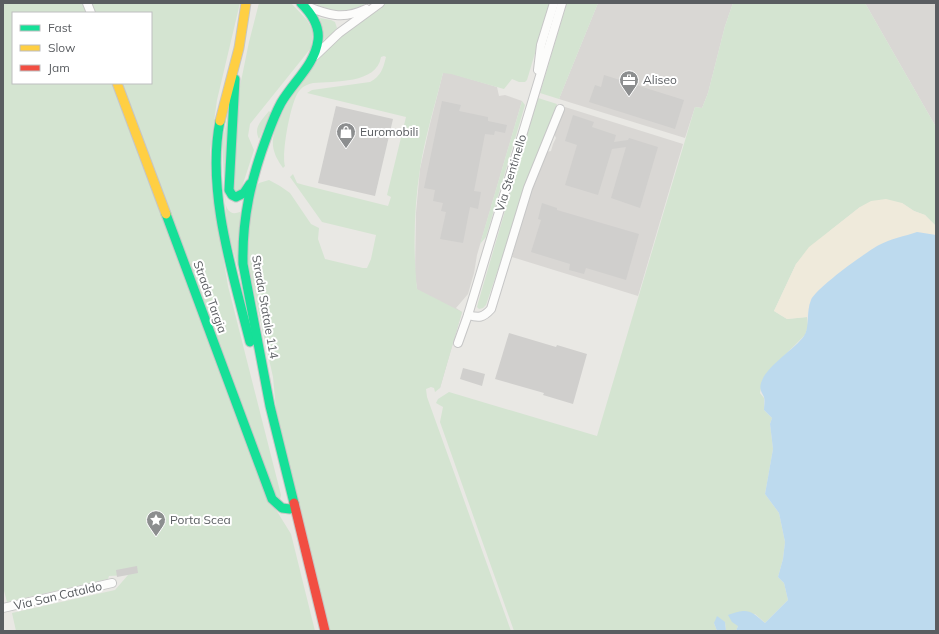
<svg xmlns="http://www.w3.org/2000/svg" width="939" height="634" font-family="Mulish,sans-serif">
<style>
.industrial{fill:#d9d7d4}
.green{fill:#d4e4d1}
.sand{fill:#efeadb}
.water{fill:#bddaee}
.building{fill:#d0cfcd}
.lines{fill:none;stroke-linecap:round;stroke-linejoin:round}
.street-casing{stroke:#c6c6c6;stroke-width:10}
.fast-casing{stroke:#c6c6c5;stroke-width:11}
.slow-casing{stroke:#c6c6c5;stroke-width:11}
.jam-casing{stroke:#c6c6c5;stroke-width:11}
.street{stroke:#fcfcfb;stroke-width:8}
.fast{stroke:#16e098;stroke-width:9}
.slow{stroke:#ffcf43;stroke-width:9}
.jam{stroke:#f24e42;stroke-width:9}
.labels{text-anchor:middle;stroke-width:4;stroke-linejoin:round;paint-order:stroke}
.poi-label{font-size:12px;fill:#5a5d61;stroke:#fff;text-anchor:start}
.street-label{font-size:12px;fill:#5a5d61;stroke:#fff}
</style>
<rect width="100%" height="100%" fill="#e9e8e4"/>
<g class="industrial">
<polygon points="598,3 733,3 725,26 708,93 702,108 695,107 685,138 559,99"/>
<polygon points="865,3 936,3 936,127"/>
<polygon points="443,73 450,73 497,87 499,96 505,95 522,101 477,255 474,273 468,294 456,308 462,312 440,388 417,289 415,274 416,213 420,169 430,124"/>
<polygon points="565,107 683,144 638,296 512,257 531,189 546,152 551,151 553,144 556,138 554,134"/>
</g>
<g class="green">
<polygon points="3,3 85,3 89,13 13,13 13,83 115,83 270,500 291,534 315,631 16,631 12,613 115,590 128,575 109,576 108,579 7,602 3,587"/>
<polygon points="91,3 240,3 217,100 210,151 211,185 228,286 281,495 280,500 278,501 121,83 151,83 151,13 95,13"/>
<polygon points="259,3 291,3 307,20 313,31 311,48 250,124 248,136 254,150 241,190 234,191 239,91 249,42"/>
<path d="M 314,3 L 367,3 C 348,13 334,13 314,3 Z"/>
<path d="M 379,3 L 550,3 L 527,80 L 525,82 L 519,82 L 512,79 L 504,89 L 451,74 L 443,73 C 435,105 425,137 420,169 C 414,207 413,251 417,289 L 462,312 L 440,388 L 435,392 L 434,388 L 431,387 L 426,389 L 427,397 L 511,631 L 330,631 L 276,409 L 273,377 L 249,270 L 246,250 L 253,192 L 259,183 L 269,180 L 280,186 L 290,193 L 311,224 L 319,228 L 318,239 L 325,259 L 363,268 L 367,268 L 371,259 L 376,235 L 322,222 L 290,177 L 293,174 L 297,183 L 304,185 L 388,206 L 391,197 L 387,195 L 406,117 L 307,93 L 312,90 L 370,82 C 381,76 383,69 386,57 L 384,56 L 381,57 C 377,84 334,81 313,83 C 308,84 303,86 300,90 C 291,98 281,155 285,166 L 283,168 C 278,161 274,154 273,146 C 270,117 321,52 344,34 C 356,24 369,16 382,8 Z"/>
<polygon points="567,3 598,3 559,99 540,93"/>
<polygon points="733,3 865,3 936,127 936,226 925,215 914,211 902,203 860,207 831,230 796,264 774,311 787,319 807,317 808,326 805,335 770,370 762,382 760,393 764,398 764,410 772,418 770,424 773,449 765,494 779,513 785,542 783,559 778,577 784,583 788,600 765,623 755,614 738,626 736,631 726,631 725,622 714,623 717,631 514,631 440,422 443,407 436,403 438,399 449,392 597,436 695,107 702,108 708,93 725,26"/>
<polygon points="320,18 331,20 335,22 337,28 334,32 325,41 324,38"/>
<polygon points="538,98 557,104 526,187 486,305 483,308 479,309 477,307 478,303"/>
<path d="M 231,100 C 229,119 220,195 227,208 C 230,214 235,214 240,212 L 244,290 L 227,228 L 222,143 Z"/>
<polygon points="522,101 525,105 486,237 480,244"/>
<path d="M 269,111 L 271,113 L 259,139 C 253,127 262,120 269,111 Z"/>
</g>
<polygon class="sand" points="886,199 902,203 914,211 925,215 936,226 936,235 917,232 824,285 811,299 807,317 787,319 774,311 796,264 809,247 860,207 871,201"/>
<g class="water">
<path d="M 917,232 L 936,235 L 936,631 L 736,631 L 738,626 L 732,622 L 728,615 C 748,608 750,610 765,623 L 788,600 L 784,583 L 778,577 L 783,559 L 785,542 L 779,513 L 765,494 L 773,449 L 770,424 L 772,418 L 764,410 C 764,406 765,401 764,397 C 762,392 759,390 761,383 C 766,366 794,350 804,336 C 810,328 806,311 811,300 C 816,288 866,252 879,245 C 890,239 905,236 917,232 Z"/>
<polygon points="717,616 725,622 726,631 717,631 714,623"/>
</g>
<g class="building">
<polygon points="604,75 684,100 675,129 589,102 595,85 601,87"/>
<polygon points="442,101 461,105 459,111 488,117 488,121 507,125 505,133 495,131 494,135 485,134 474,191 481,192 478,209 470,207 463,243 440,239 446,212 441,211 443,203 433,201 435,190 424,188"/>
<polygon points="336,106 393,119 375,196 318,183"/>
<polygon points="573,115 594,122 592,127 616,135 614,142 628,140 629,138 658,147 640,208 611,198 626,147 612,149 598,195 565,185 577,145 565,141"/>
<polygon points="542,203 557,208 557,210 639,234 626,280 586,268 584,274 569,270 570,264 531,252 541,220 538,219"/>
<polygon points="509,333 556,347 557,345 587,354 573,404 543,395 544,393 495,379"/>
<polygon points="463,368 485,374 482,386 460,379"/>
<polygon points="137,566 138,573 117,577 116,570"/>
</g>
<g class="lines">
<defs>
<g id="street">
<polyline points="87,3 91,13"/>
<path d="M 306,6 C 328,15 343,20 366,9"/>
<polyline points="315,56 339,33 380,3"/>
<polyline points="538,70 541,45 554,3"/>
<path d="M 468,315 C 479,318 483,318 491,309 L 528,188 L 560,109"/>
<polyline points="458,343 468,315 562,3"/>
<polyline points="3,608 112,583"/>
</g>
<g id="fast">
<polyline points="235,79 229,190 232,195 236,197 244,193 250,184"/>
<path d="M 220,121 C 206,191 233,274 250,342"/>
<polyline points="166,214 272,499 282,508 290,509"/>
<path d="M 294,503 L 270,406 L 243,264 C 242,218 251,179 267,136 C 271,125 275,114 281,103 C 293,82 315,65 318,40 C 320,25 311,13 301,3"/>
</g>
<g id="slow">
<polyline points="117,83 166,214"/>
<polyline points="220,121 239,48 246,3"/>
</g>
<polyline id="jam" points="294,503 325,631"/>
</defs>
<use href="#street" class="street-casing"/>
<use href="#fast" class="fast-casing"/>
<use href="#slow" class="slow-casing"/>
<use href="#jam" class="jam-casing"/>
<use href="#street" class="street"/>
<use href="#fast" class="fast"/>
<use href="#slow" class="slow"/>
<use href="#jam" class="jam"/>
</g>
<defs>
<symbol id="office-pin" viewBox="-11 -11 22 30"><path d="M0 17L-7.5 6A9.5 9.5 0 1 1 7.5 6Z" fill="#8c8e8f" stroke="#fff"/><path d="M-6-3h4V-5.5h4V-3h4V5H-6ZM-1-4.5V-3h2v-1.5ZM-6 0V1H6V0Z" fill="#fff"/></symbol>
<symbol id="shop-pin" viewBox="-11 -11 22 30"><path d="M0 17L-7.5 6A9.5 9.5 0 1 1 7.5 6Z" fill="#8c8e8f" stroke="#fff"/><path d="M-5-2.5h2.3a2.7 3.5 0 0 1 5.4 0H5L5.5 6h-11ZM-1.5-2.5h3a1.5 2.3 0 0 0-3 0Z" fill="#fff"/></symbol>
<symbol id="sight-pin" viewBox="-11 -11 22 30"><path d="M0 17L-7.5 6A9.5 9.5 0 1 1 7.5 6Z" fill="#8c8e8f" stroke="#fff"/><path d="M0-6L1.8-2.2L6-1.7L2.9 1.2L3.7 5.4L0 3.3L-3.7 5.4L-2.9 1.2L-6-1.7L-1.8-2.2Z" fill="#fff"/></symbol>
</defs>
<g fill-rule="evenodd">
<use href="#office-pin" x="618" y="69" width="22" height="30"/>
<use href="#shop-pin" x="335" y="121" width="22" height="30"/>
<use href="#sight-pin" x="145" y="509" width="22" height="30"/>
</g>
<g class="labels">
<g class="poi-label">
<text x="643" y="84">Aliseo</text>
<text x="360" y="136">Euromobili</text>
<text x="170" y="524">Porta Scea</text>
</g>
<g class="street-label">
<text transform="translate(511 173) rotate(-73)" y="4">Via Stentinello</text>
<text transform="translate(210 297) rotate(70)" y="4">Strada Targia</text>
<text transform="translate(265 307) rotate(80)" y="4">Strada Statale 114</text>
<text transform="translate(58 596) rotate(-13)" y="4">Via San Cataldo</text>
</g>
</g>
<rect width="939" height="634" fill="none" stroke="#5a5d61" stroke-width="8"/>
<rect x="12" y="12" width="140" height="72" fill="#ffffff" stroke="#bdbec0"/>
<rect x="20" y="25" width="20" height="6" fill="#16e098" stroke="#bdbec0"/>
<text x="48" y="32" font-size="12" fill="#5a5d61">Fast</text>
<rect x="20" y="45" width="20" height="6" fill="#ffcf43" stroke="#bdbec0"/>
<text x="48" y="52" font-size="12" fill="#5a5d61">Slow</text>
<rect x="20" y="65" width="20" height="6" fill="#f24e42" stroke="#bdbec0"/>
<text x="48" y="72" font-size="12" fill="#5a5d61">Jam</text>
</svg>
